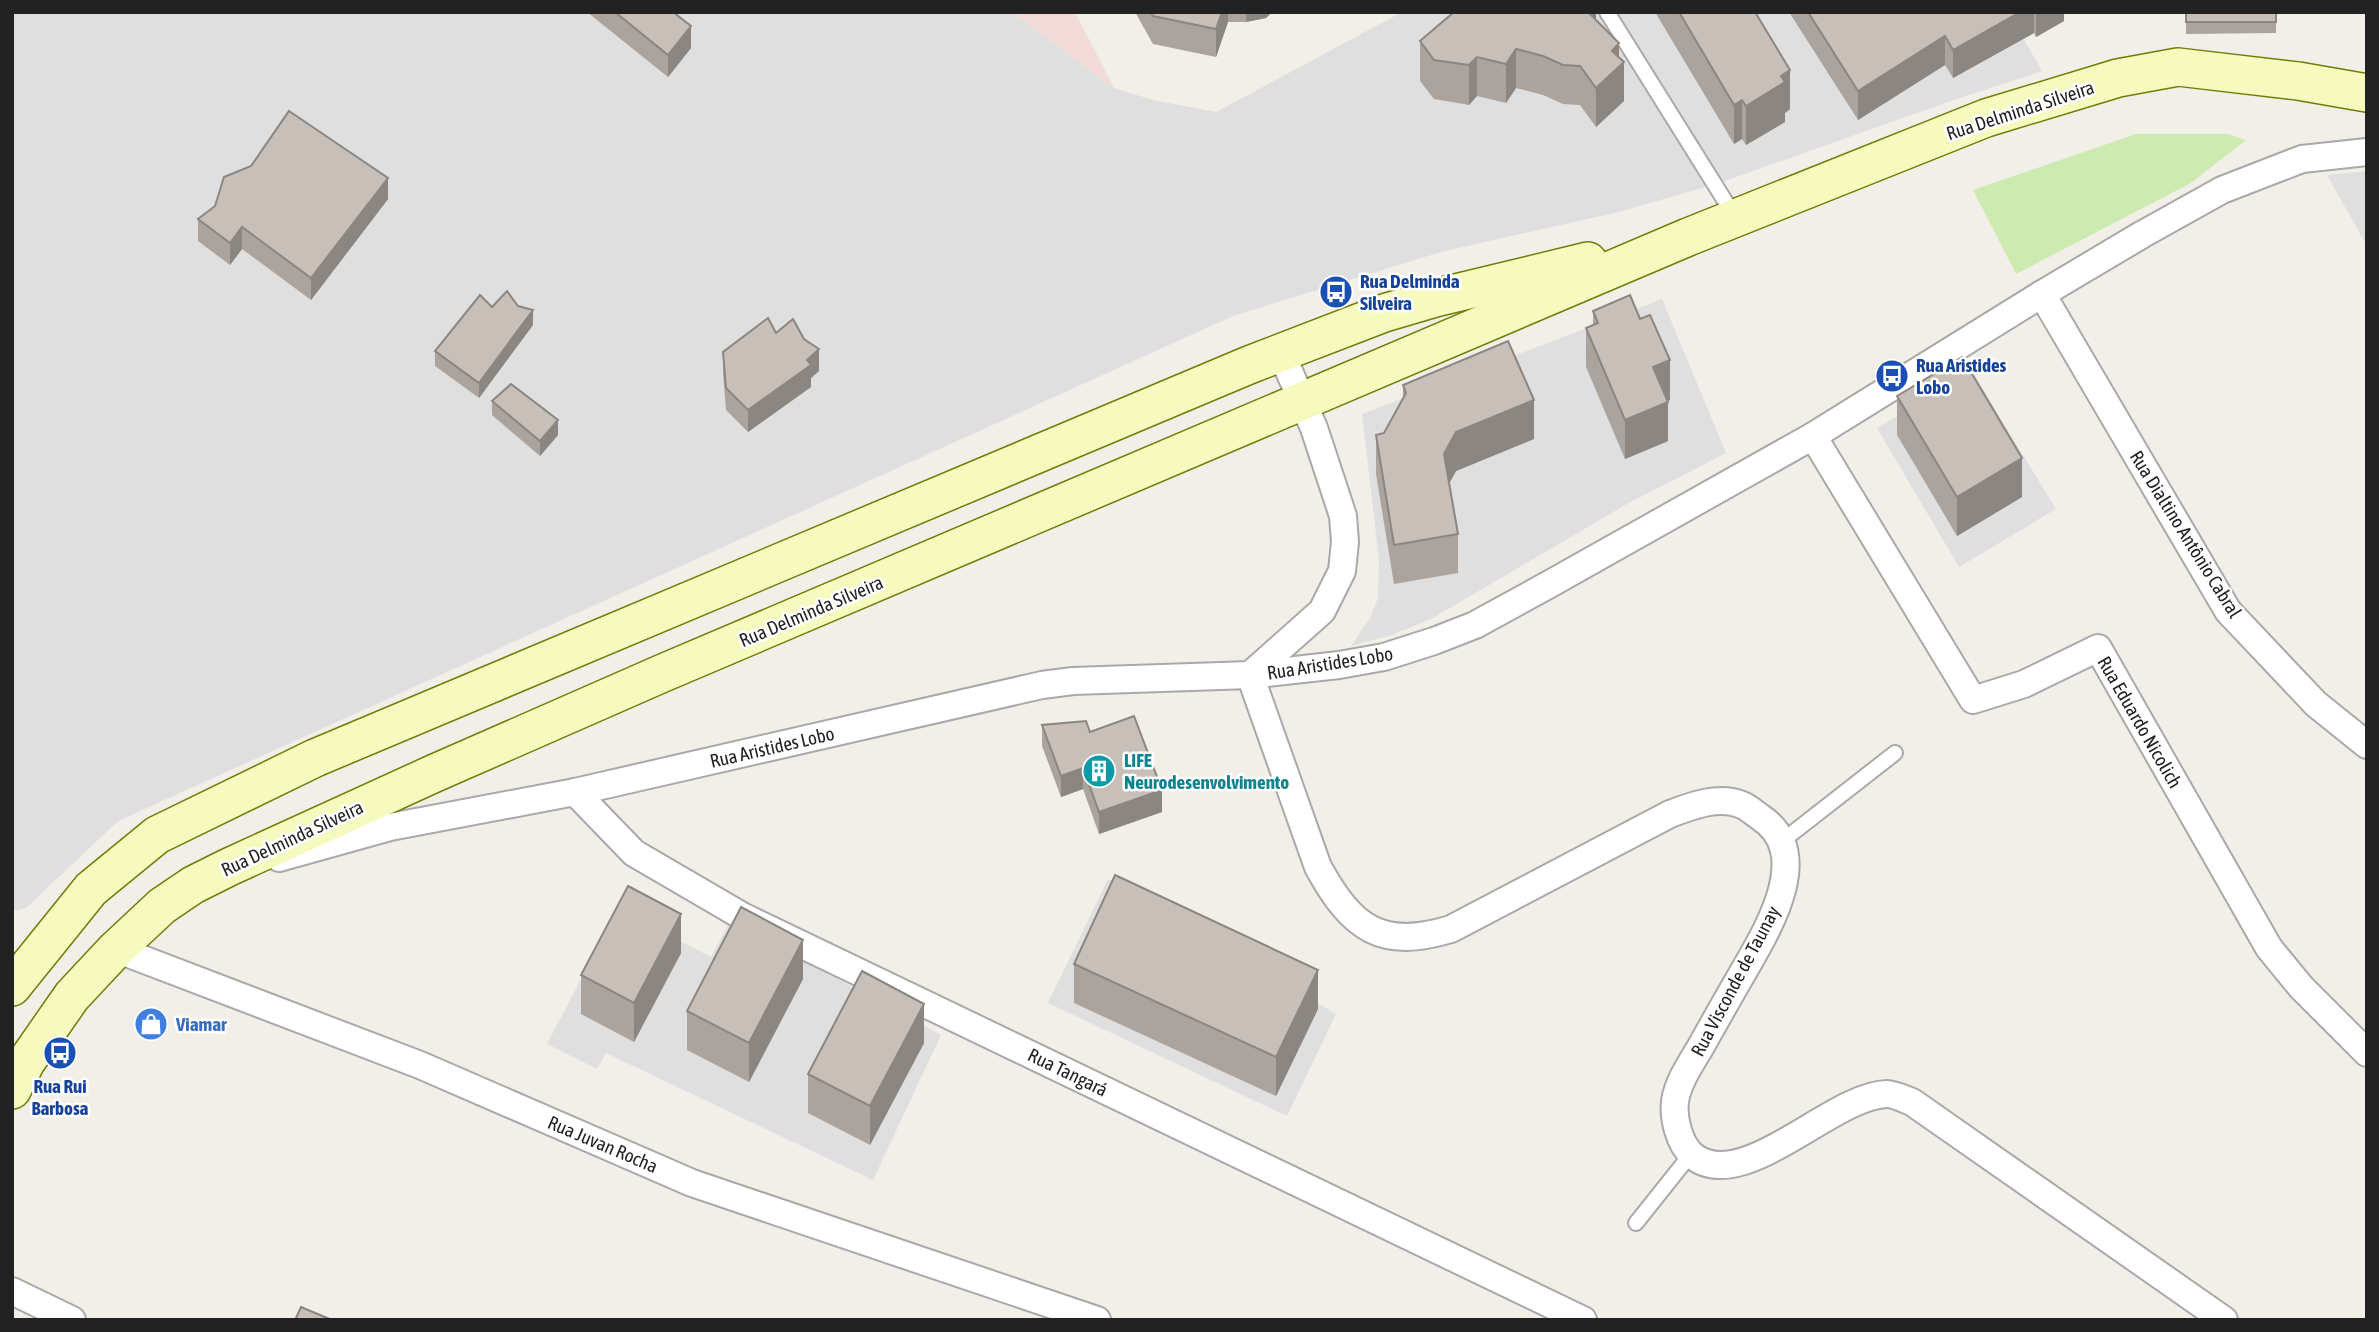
<svg xmlns="http://www.w3.org/2000/svg" width="2379" height="1332" font-family="'Asap Condensed',sans-serif">
<style>
.residential{fill:#e0dfdf}
.commercial{fill:#f2dad9}
.grass{fill:#cdebb0}
.lines{fill:none;stroke-linecap:round;stroke-linejoin:round}
.service-casing{stroke:#a9a9a9;stroke-width:18}
.minor-casing{stroke:#a9a9a9;stroke-width:30}
.secondary-casing{stroke:#707d05;stroke-width:40}
.service{stroke:#fff;stroke-width:14}
.minor{stroke:#fff;stroke-width:26}
.secondary{stroke:#f7fabf;stroke-width:37}
.wall{fill:#aba49e}
.shaded-wall{fill:#8b8681}
.building{fill:#c7bfb8;stroke:#8b8681;stroke-width:2}
.labels{text-anchor:middle;stroke-width:5;stroke-linejoin:round;paint-order:stroke}
.street-label{font-size:19px;fill:#222;stroke:#fff}
.transit-label{font-size:19px;font-weight:bold;fill:#164399;stroke:#fff;text-anchor:start}
.culture-label{font-size:19px;font-weight:bold;fill:#0d838f;stroke:#fff;text-anchor:start}
.shop-label{font-size:19px;font-weight:bold;fill:#366cbe;stroke:#fff;text-anchor:start}
</style>
<rect width="100%" height="100%" fill="#f2efe9"/>
<g class="residential">
<polygon points="12,12 1012,12 1114,88 1153,100 1216,112 1402,12 2008,12 2042,71 1951,101 1722,182 1623,211 1441,252 1233,316 118,821 26,908 12,911"/>
<polygon points="2367,171 2367,246 2327,175"/>
<polygon points="1662,299 1726,453 1627,504 1431,619 1392,635 1351,646 1370,618 1378,598 1379,560 1362,414"/>
<polygon points="1973,373 2056,509 1959,567 1877,428"/>
<polygon points="1108,879 1336,1014 1287,1116 1048,1003"/>
<polygon points="618,909 711,957 730,921 941,1035 873,1180 606,1053 597,1069 547,1044"/>
</g>
<polygon class="commercial" points="1012,12 1075,12 1114,88"/>
<polygon class="grass" points="2136,134 2228,134 2246,140 2191,183 2016,274 1973,190"/>
<g class="lines">
<defs>
<g id="service">
<polyline points="1607,12 1735,217"/>
<polyline points="1781,842 1895,753"/>
<polyline points="1636,1223 1691,1154"/>
</g>
<g id="minor">
<polyline points="2042,294 2228,611 2316,704 2367,745"/>
<path d="M 1281,353 L 1314,428 L 1343,516 L 1345,542 L 1342,571 L 1322,611 L 1250,675 L 1318,867 C 1352,929 1381,950 1451,929 L 1670,814 C 1691,806 1719,795 1742,805 C 1748,807 1754,813 1760,817 C 1816,854 1766,932 1742,974 C 1728,998 1714,1023 1700,1048 C 1691,1063 1678,1082 1675,1101 C 1673,1118 1679,1143 1692,1155 C 1741,1197 1832,1095 1887,1094 C 1894,1094 1904,1099 1912,1102 L 2224,1320"/>
<polyline points="1813,436 1973,700 2024,684 2098,648 2269,948 2301,987 2367,1053"/>
<polyline points="575,792 634,853 742,916 1583,1320"/>
<polyline points="279,858 390,827 575,792 1042,685 1073,681 1250,675 1339,665 1384,657 1434,641 1475,625 1548,585 1813,436 2042,294 2143,234 2222,190 2302,159 2367,152"/>
<polyline points="116,949 420,1065 692,1183 1097,1320"/>
<polyline points="12,1291 72,1320"/>
</g>
<g id="secondary">
<polyline points="12,987 91,889 157,835 315,758 1249,365 1384,313 1435,298 1588,261"/>
<polyline points="12,1090 26,1062 72,996 116,949 162,906 193,885 229,867 435,773 663,673 1688,237 1986,118 2118,78 2178,67 2298,81 2367,93"/>
</g>
</defs>
<use href="#service" class="service-casing"/>
<use href="#minor" class="minor-casing"/>
<use href="#secondary" class="secondary-casing"/>
<use href="#service" class="service"/>
<use href="#minor" class="minor"/>
<use href="#secondary" class="secondary"/>
</g>
<g class="wall">
<polygon points="587,12 673,12 691,48 668,77"/>
<polygon points="1135,12 1272,12 1266,18 1246,22 1228,22 1216,57 1153,44"/>
<polygon points="1596,12 1596,20 1619,58 1624,101 1596,127 1580,105 1563,104 1543,95 1516,88 1506,103 1477,96 1469,105 1434,99 1420,81 1420,41"/>
<polygon points="1655,12 1755,12 1790,109 1785,113 1785,122 1746,145 1742,139 1734,144"/>
<polygon points="1789,12 2064,12 2064,21 2036,37 2034,33 1953,78 1945,65 1858,120"/>
<polygon points="2186,12 2276,12 2276,33 2186,34"/>
<polygon points="388,199 311,300 242,249 230,265 198,241 198,219"/>
<polygon points="518,306 533,325 479,398 435,366 435,351 492,307"/>
<polygon points="1593,311 1670,400 1667,400 1668,441 1625,459 1586,367 1586,328 1593,325"/>
<polygon points="776,333 819,371 811,378 811,387 748,432 726,410 723,373 723,352"/>
<polygon points="1403,385 1534,439 1456,471 1449,483 1458,534 1458,573 1394,584 1376,474 1376,435 1384,433 1403,399"/>
<polygon points="1897,396 2022,497 1957,536 1897,435"/>
<polygon points="492,401 558,435 540,456 492,415"/>
<polygon points="1042,725 1090,732 1162,812 1099,834 1083,789 1061,797 1042,746"/>
<polygon points="681,953 634,1042 581,1014 581,975"/>
<polygon points="1074,964 1318,1009 1276,1096 1074,1003"/>
<polygon points="803,979 749,1082 687,1050 687,1011"/>
<polygon points="924,1043 870,1145 808,1113 808,1074"/>
</g>
<g class="shaded-wall">
<polygon points="1222,12 1228,12 1228,22 1216,57 1216,29"/>
<polygon points="1246,12 1272,12 1266,18 1246,22"/>
<polygon points="1587,12 1596,12 1596,43"/>
<polygon points="2020,12 2034,12 2034,33 1953,78 1953,50"/>
<polygon points="2036,12 2064,12 2064,21 2036,37"/>
<polygon points="691,26 691,48 668,77 668,55"/>
<polygon points="1945,36 1945,65 1858,120 1858,91"/>
<polygon points="1619,43 1619,66 1624,62 1624,101 1596,127 1596,88 1612,51"/>
<polygon points="1516,49 1516,88 1506,103 1506,64"/>
<polygon points="1477,57 1477,96 1469,105 1469,65"/>
<polygon points="1790,70 1790,109 1785,113 1785,122 1746,145 1746,106 1781,76"/>
<polygon points="1742,100 1742,139 1734,144 1734,105"/>
<polygon points="388,178 388,199 311,300 311,278"/>
<polygon points="242,227 242,249 230,265 230,243"/>
<polygon points="533,310 533,325 479,398 479,383"/>
<polygon points="819,349 819,371 811,378 811,387 748,432 748,410"/>
<polygon points="1670,360 1670,400 1653,406 1653,367"/>
<polygon points="1534,400 1534,439 1456,471 1444,493 1444,454 1456,432"/>
<polygon points="1668,402 1668,441 1625,459 1625,420"/>
<polygon points="558,420 558,435 540,456 540,441"/>
<polygon points="2022,458 2022,497 1957,536 1957,497"/>
<polygon points="1083,768 1083,789 1061,797 1061,776"/>
<polygon points="1162,790 1162,812 1099,834 1099,812"/>
<polygon points="681,914 681,953 634,1042 634,1003"/>
<polygon points="803,940 803,979 749,1082 749,1043"/>
<polygon points="1318,970 1318,1009 1276,1096 1276,1057"/>
<polygon points="924,1004 924,1043 870,1145 870,1106"/>
</g>
<g class="building">
<polygon points="615,12 673,12 691,26 668,55"/>
<polygon points="1151,12 1222,12 1216,29 1153,16"/>
<polygon points="1454,12 1588,12 1619,43 1612,51 1624,62 1596,88 1580,66 1563,65 1543,56 1516,49 1506,64 1477,57 1469,65 1434,60 1420,41"/>
<polygon points="1679,12 1755,12 1790,70 1781,76 1785,82 1746,106 1742,100 1734,105"/>
<polygon points="1808,12 2020,12 1953,50 1945,36 1858,91"/>
<rect x="2186" y="12" width="90" height="10"/>
<polygon points="289,111 388,178 311,278 242,227 230,243 198,219 215,206 224,177 251,166"/>
<polygon points="507,291 518,306 533,310 479,383 435,351 480,295 492,307"/>
<polygon points="1630,295 1640,319 1650,315 1670,360 1653,367 1668,402 1625,420 1586,328 1598,323 1593,311"/>
<polygon points="768,318 776,333 793,319 804,339 819,349 807,360 811,365 748,410 726,388 723,352"/>
<polygon points="1508,341 1534,400 1456,432 1444,454 1458,534 1394,545 1376,435 1384,433 1406,393 1403,385"/>
<polygon points="1962,357 2022,458 1957,497 1897,396"/>
<polygon points="511,384 558,420 540,441 492,401"/>
<polygon points="1134,716 1162,790 1099,812 1083,768 1061,776 1042,725 1086,721 1090,732"/>
<polygon points="1115,875 1318,970 1276,1057 1074,964"/>
<polygon points="628,886 681,914 634,1003 581,975"/>
<polygon points="741,907 803,940 749,1043 687,1011"/>
<polygon points="862,971 924,1004 870,1106 808,1074"/>
<polygon points="301,1307 332,1320 295,1320"/>
</g>
<defs>
<symbol id="bus-disc" viewBox="-11 -11 22 22"><circle r="9.5" fill="#1a4fb4" stroke="#fff"/><path d="M-5-6H5V4H4V6H2V4H-2V6H-4V4H-5ZM-3.5-4V0h7V-4ZM-3.5 1.2v1.5H-2V1.2ZM2 1.2v1.5H3.5V1.2Z" fill="#fff"/></symbol>
<symbol id="building-disc" viewBox="-11 -11 22 22"><circle r="9.5" fill="#0f9aa8" stroke="#fff"/><path d="M-4-6H4V6H1V3H-1V6H-4ZM-2.5-4.3h1.7v1.8h-1.7ZM.8-4.3h1.7v1.8H.8ZM-2.5-1h1.7V.8h-1.7ZM.8-1h1.7V.8H.8Z" fill="#fff"/></symbol>
<symbol id="shop-disc" viewBox="-11 -11 22 22"><circle r="9.5" fill="#3f7fe0" stroke="#fff"/><path d="M-5-2.5h2.3a2.7 3.5 0 0 1 5.4 0H5L5.5 6h-11ZM-1.5-2.5h3a1.5 2.3 0 0 0-3 0Z" fill="#fff"/></symbol>
</defs>
<g fill-rule="evenodd">
<use href="#bus-disc" x="1317" y="273" width="38" height="38"/>
<use href="#bus-disc" x="1873" y="357" width="38" height="38"/>
<use href="#building-disc" x="1080" y="752" width="38" height="38"/>
<use href="#shop-disc" x="132" y="1005" width="38" height="38"/>
<use href="#bus-disc" x="41" y="1034" width="38" height="38"/>
</g>
<g class="labels">
<g class="street-label">
<text transform="translate(2020 110) rotate(-18)" y="7">Rua Delminda Silveira</text>
<text transform="translate(2186 534) rotate(58)" y="7">Rua Dialtino Antônio Cabral</text>
<text transform="translate(811 611) rotate(-23)" y="7">Rua Delminda Silveira</text>
<text transform="translate(1330 663) rotate(-9)" y="7">Rua Aristides Lobo</text>
<text transform="translate(2140 722) rotate(60)" y="7">Rua Eduardo Nicolich</text>
<text transform="translate(772 747) rotate(-13)" y="7">Rua Aristides Lobo</text>
<text transform="translate(292 838) rotate(-25)" y="7">Rua Delminda Silveira</text>
<text transform="translate(1735 981) rotate(-62)" y="7">Rua Visconde de Taunay</text>
<text transform="translate(1068 1072) rotate(26)" y="7">Rua Tangará</text>
<text transform="translate(603 1144) rotate(23)" y="7">Rua Juvan Rocha</text>
</g>
<g class="transit-label">
<text x="1360" y="288">Rua Delminda<tspan x="1360" dy="22">Silveira</tspan></text>
<text x="1916" y="372">Rua Aristides<tspan x="1916" dy="22">Lobo</tspan></text>
<text x="60" y="1093" text-anchor="middle">Rua Rui<tspan x="60" dy="22">Barbosa</tspan></text>
</g>
<g class="culture-label">
<text x="1124" y="767">LIFE<tspan x="1124" dy="22">Neurodesenvolvimento</tspan></text>
</g>
<g class="shop-label">
<text x="176" y="1031">Viamar</text>
</g>
</g>
<rect width="2379" height="1332" fill="none" stroke="#222222" stroke-width="28"/>
</svg>
